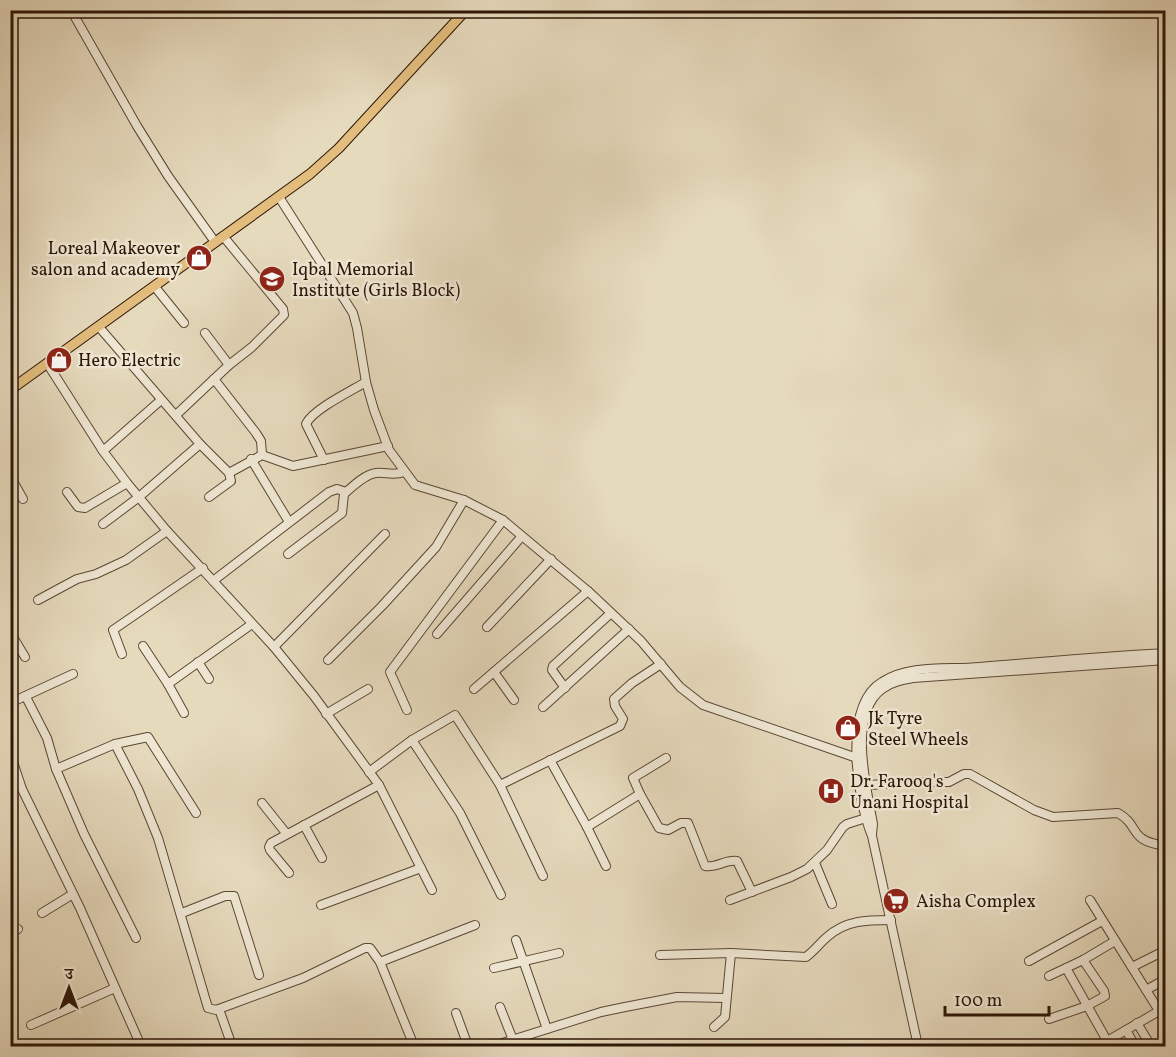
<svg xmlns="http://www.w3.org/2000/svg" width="1176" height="1057" font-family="Vollkorn,'Noto Serif Devanagari',serif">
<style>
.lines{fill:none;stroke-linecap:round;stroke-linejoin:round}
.minor-casing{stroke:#5a4734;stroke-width:10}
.major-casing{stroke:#2c1607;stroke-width:11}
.minor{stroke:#efe7d4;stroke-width:8}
.major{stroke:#e3bd7e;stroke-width:9}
.labels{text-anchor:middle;stroke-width:5;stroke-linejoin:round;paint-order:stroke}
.poi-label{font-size:18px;fill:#2c1607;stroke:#efe7d4;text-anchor:start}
</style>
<rect width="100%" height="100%" fill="#e6dabd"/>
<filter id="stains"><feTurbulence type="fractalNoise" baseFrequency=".00333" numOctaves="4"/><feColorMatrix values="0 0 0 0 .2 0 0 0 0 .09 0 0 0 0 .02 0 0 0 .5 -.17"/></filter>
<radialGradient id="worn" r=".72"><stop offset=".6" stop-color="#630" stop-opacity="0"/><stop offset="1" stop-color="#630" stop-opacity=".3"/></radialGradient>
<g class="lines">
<defs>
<g id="minor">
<polyline points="71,10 137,126 168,176 215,242"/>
<polyline points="279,197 353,313 357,328 366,382 374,410 389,450 415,485 464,500 503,520 588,591 641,641 680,687 703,705 857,758"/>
<polyline points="155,287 184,323"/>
<polyline points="99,327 200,444 229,473 231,481 209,497"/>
<polyline points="205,333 229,365"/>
<polyline points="47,363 103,451 127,483 167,531 274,647 314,696 379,785 432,890"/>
<polyline points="214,379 256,433 261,441 262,455"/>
<polyline points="176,415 229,365 252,347 284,315 283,309 223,236"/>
<polyline points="103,451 161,400"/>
<polyline points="251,459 289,522"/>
<path d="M 324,460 L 306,424 C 312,410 351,391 366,382"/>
<polyline points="229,473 262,455 293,466 388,446"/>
<polyline points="10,476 23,499"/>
<polyline points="67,492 78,507 85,508 127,483"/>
<polyline points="103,524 139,497 200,444"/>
<path d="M 288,554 L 342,513 L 344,494 C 352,487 365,474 376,473 C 386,472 393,476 404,472"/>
<polyline points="213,581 329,492 337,489 346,492"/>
<polyline points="38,600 77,579 96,574 126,560 167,531"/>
<polyline points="487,627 551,559"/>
<polyline points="10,632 25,657"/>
<polyline points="437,634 522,536"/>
<polyline points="143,646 168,684"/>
<polyline points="274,647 385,534"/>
<polyline points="122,654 113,630 203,568"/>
<polyline points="328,660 382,606 436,547 464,500"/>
<polyline points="198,662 209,679"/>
<polyline points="494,672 514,700"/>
<polyline points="565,688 552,670 553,666 611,613"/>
<polyline points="474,689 588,591"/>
<polyline points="26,697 47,738 56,769 84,834 136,938"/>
<polyline points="10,703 73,674"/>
<polyline points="543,707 629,629"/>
<polyline points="407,710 390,672 503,520"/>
<polyline points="184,713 168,684 252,624"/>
<polyline points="326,714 368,689"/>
<polyline points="412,740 460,813 501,895"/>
<polyline points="115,744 138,789 158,838 208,1008 216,1010 303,978 365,948 370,948 380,962 414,1046"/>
<polyline points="10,753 22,789 80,908 141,1046"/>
<path d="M 666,758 L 633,778 L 640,794 L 659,828 L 668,830 L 681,823 L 688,823 L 705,866 C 717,868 726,859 737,861 L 752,892"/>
<polyline points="550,760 587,827 606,866"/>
<polyline points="56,769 115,744 148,737 196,813"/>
<polyline points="369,772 412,740 455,715 500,785 543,876"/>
<polyline points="500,785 620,726 623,719 615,706 614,699 632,683 661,664"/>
<path d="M 862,786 L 901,782 L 949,782 L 964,774 L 970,774 L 1034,810 L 1053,817 L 1118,813 C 1142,827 1126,840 1166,846"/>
<polyline points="262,803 286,833"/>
<polyline points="304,825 322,858"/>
<polyline points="587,827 640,794"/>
<path d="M 872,834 L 873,824 C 867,789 847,715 882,689 C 891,682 902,680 913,678 L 1166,660"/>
<polyline points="815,863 832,904"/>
<polyline points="289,873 270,850 269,847 271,843 379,785"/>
<polyline points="730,900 791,877 807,869 827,850 843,827 847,824 866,818"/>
<polyline points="1090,900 1166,1022"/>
<polyline points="321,905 421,868"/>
<polyline points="42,913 73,894"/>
<polyline points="182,913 225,896 234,896 259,975"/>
<polyline points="10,934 18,929"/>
<polyline points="516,940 547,1029"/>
<path d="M 660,955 L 731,953 L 806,957 C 814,951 820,943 827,937 C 846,920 867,920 891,920"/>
<polyline points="1029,961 1102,921"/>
<polyline points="380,962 475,925"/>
<polyline points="1132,967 1166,950"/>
<polyline points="494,968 559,953"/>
<polyline points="1066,968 1110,1046"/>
<polyline points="1049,976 1083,960 1115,941"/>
<polyline points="1146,990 1166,979"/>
<polyline points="500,1007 513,1040"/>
<polyline points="219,1009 232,1046"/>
<polyline points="456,1013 468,1046"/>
<polyline points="1049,1019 1087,1006 1105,996 1104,991 1083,960"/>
<polyline points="1137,1023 1151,1046"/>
<polyline points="31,1025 115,988"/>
<polyline points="714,1027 725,1017 731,953"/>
<polyline points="1126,1030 1135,1046"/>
<polyline points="1107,1041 1166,1007"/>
<polyline points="493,1046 601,1012 625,1007 677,997 726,998"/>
<path d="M 918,1046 L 872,836 C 857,800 842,706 882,682 C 910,664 948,670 980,667 C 1042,662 1103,656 1166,653"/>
</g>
<polyline id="major" points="10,390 310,174 339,148 466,10"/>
</defs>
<use href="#minor" class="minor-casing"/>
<use href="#major" class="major-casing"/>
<use href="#minor" class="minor"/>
<use href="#major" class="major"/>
</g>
<defs>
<symbol id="shop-disc" viewBox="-11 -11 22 22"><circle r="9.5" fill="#8f2418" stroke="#efe7d4"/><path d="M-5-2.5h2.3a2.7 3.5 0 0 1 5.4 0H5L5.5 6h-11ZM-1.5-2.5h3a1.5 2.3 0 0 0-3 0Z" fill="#fff"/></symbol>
<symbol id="school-disc" viewBox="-11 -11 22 22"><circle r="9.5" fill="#8f2418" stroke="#efe7d4"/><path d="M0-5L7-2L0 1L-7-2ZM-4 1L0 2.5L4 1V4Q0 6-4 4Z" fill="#fff"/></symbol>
<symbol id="hospital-disc" viewBox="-11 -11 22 22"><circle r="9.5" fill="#8f2418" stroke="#efe7d4"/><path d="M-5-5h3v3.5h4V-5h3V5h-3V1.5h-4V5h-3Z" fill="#fff"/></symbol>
<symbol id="supermarket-disc" viewBox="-11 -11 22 22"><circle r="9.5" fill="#8f2418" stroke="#efe7d4"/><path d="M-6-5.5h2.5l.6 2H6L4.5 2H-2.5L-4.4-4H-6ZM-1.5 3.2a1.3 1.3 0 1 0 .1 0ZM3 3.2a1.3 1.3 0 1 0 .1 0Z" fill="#fff"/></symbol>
</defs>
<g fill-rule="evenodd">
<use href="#shop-disc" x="184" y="243" width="30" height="30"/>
<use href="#school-disc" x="257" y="264" width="30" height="30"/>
<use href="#shop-disc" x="44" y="345" width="30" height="30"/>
<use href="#shop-disc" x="833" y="713" width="30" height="30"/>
<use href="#hospital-disc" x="816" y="776" width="30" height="30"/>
<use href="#supermarket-disc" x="881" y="886" width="30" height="30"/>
</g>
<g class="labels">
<g class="poi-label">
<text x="180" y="254" text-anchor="end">Loreal Makeover<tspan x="180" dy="21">salon and academy</tspan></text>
<text x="292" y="275">Iqbal Memorial<tspan x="292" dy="21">Institute (Girls Block)</tspan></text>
<text x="78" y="366">Hero Electric</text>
<text x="868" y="724">Jk Tyre<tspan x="868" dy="21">Steel Wheels</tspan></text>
<text x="850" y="787">Dr. Farooq's<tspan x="850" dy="21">Unani Hospital</tspan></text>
<text x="916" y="907">Aisha Complex</text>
</g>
</g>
<rect width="1176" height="1057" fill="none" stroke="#e6dabd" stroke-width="36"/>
<rect x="12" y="12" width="1152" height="1033" fill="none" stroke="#2c1607" stroke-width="3"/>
<rect x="18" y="18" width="1140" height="1021" fill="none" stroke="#2c1607" stroke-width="1.5"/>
<g transform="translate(69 988)" stroke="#efe7d4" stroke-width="4.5" paint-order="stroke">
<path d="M0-4.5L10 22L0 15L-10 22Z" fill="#2c1607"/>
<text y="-9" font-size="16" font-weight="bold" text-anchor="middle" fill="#2c1607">उ</text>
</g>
<path d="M945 1006v9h104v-9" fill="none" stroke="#2c1607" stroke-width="3"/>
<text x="954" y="1006" font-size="18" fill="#2c1607" stroke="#efe7d4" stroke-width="4.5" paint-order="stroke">100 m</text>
<rect width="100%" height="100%" filter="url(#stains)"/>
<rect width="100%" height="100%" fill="url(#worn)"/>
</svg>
